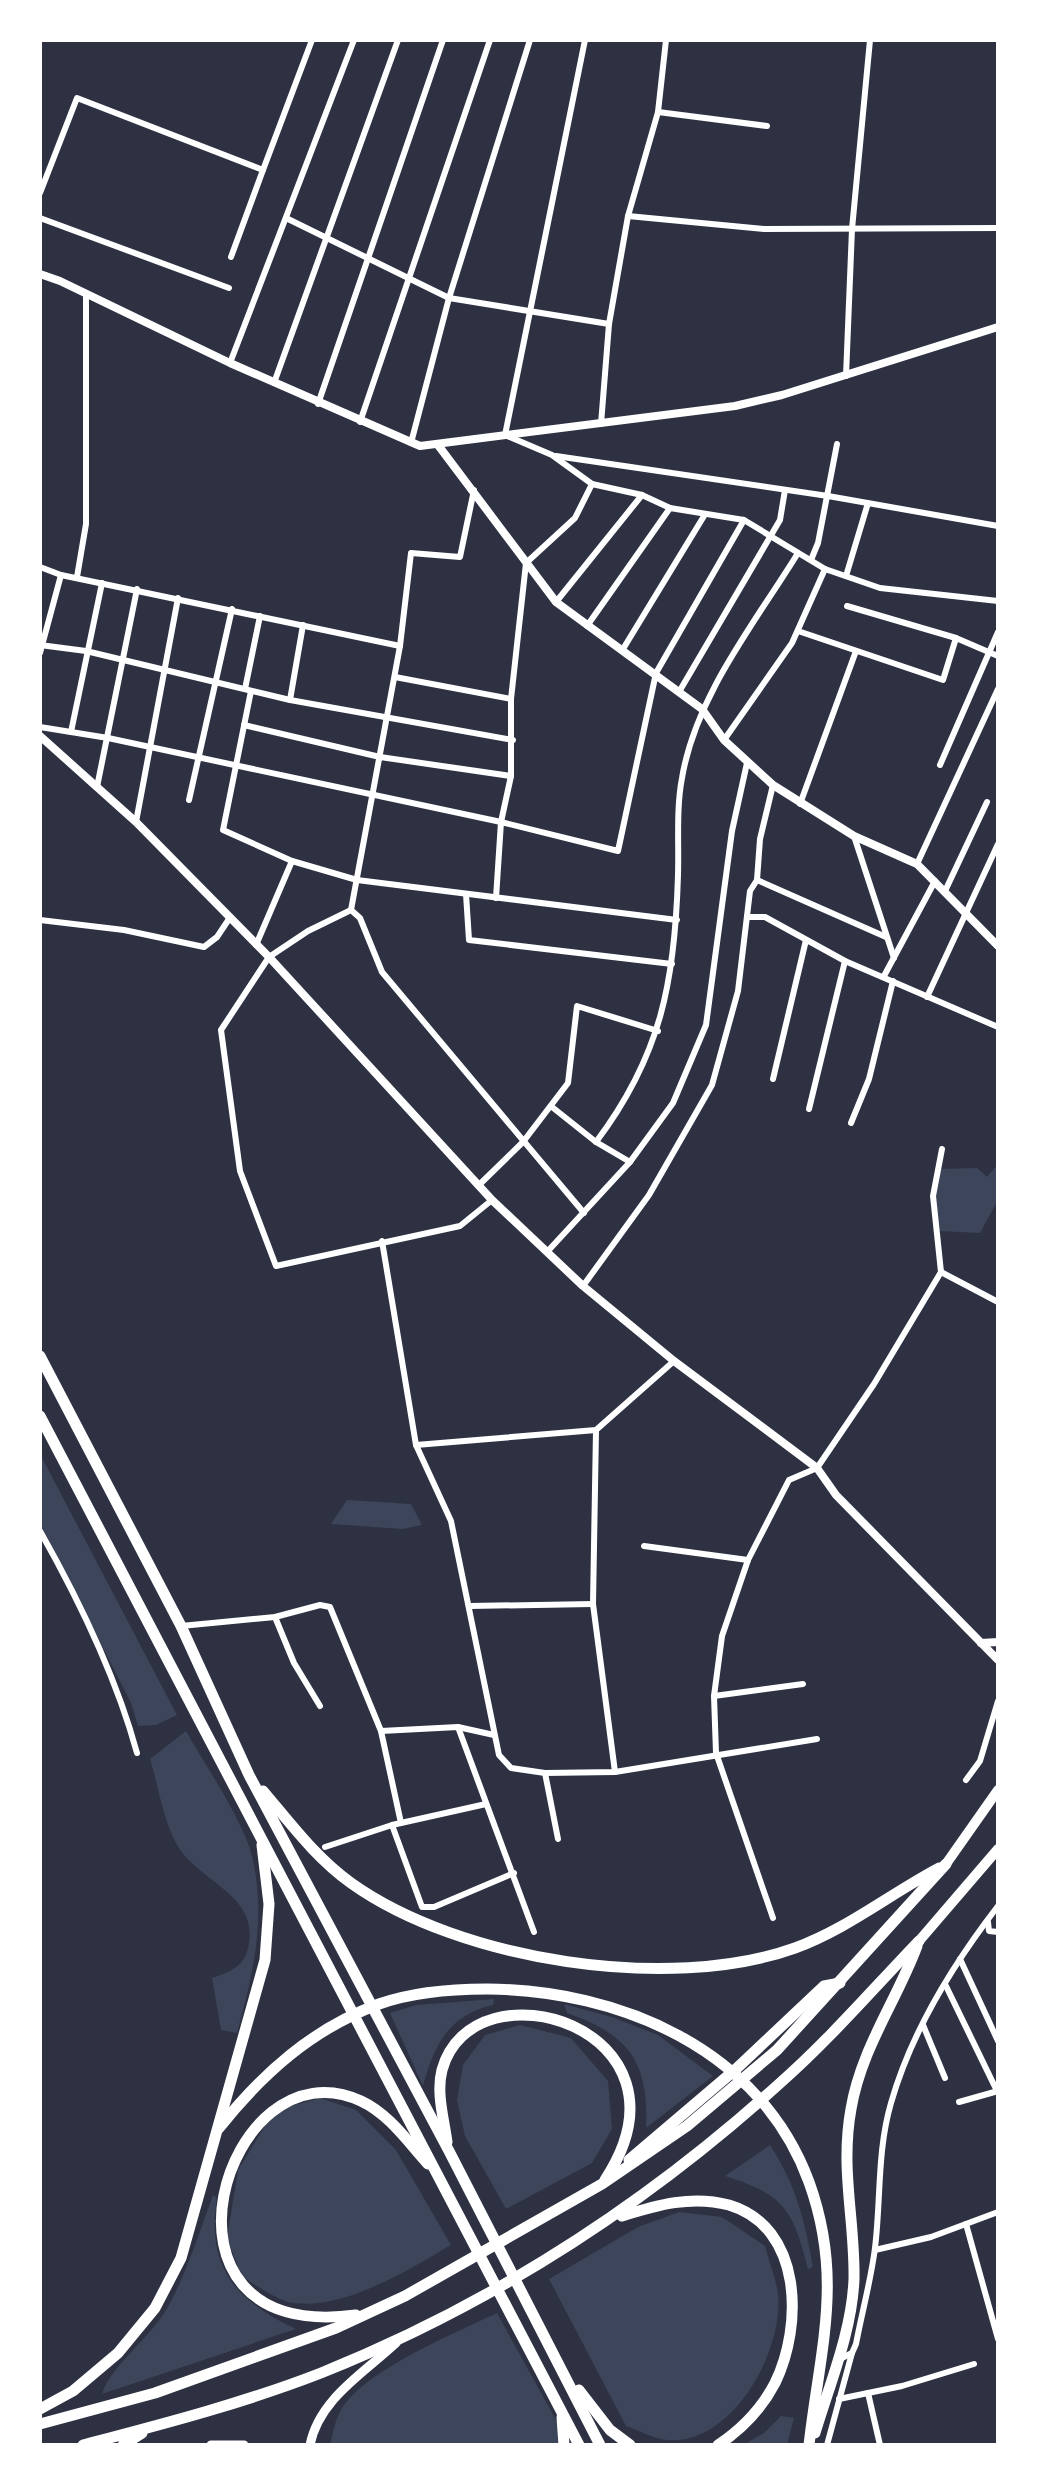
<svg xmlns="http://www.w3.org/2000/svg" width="1038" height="2485" font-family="Barlow,sans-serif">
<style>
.green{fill:#3c4559}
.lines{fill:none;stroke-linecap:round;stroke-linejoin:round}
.minor{stroke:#fff;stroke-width:6}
.secondary{stroke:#fff;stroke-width:8}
.primary{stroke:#fff;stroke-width:9}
.trunk{stroke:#fff;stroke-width:10}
.motorway{stroke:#fff;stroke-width:11}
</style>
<rect width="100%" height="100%" fill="#2d3142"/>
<g class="green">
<polygon points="998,1164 998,1200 980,1233 939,1231 933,1196 938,1169 977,1168 987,1177"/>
<polygon points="40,1454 177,1715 156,1725 138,1726 131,1703 40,1524"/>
<polygon points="347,1500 411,1504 422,1525 403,1529 331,1524"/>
<path d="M 186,1731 C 205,1765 243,1820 252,1856 C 267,1917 253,1974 237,2033 L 221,2030 L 212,1978 C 232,1971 246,1966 249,1943 C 257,1893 196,1881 176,1843 C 163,1819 158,1785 150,1759 Z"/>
<path d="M 494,1999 L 493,2005 C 449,2015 434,2045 423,2086 L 390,2013 L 416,2005 Z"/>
<path d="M 564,2004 L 612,2017 L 658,2035 L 713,2076 L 646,2128 C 649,2063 630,2035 567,2013 Z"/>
<polygon points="520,2025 571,2038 608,2081 612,2129 592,2163 506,2209 465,2136 457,2100 463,2065 485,2035"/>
<path d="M 320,2098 L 356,2110 L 396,2150 L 451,2245 C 409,2270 344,2310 293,2303 C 277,2301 257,2285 242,2277 L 227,2238 L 238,2170 L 269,2119 L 280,2109 Z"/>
<path d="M 770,2145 C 797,2187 804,2218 813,2267 L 808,2269 C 793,2210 785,2195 725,2176 Z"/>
<path d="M 213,2195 L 217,2198 C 206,2267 235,2300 296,2329 L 102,2394 C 110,2366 153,2336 169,2305 C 187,2271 200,2231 213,2195 Z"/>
<path d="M 679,2212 L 722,2217 L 765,2246 C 769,2262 776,2278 778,2294 C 784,2351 732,2446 667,2440 C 654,2439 638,2430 626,2426 L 549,2279 L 638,2227 Z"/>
<path d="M 497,2313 L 561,2429 L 562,2445 L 330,2445 C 333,2433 335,2420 341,2410 C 363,2371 457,2332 497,2313 Z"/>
<polygon points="781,2416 794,2418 787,2445 743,2445 764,2433"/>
</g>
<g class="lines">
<g class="minor">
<polyline points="585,40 505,435 552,455 592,484 642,495 670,508 744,520 825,569 880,588 998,601"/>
<polyline points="658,112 767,126"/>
<polyline points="40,193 77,98 263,170 312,40"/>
<polyline points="628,216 764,229 998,228"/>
<polyline points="40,218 229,288"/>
<polyline points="286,218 449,298 609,324"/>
<polyline points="231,257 263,170"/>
<polyline points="230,363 354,40"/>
<polyline points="846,376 852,229 870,40"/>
<polyline points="274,383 398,40"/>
<polyline points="318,404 443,40"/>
<polyline points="360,422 490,40"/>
<polyline points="601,424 609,324 628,216 658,112 666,40"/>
<polyline points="411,443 449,298 530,40"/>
<polyline points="556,456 828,496 998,526"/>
<polyline points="811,560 818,543 837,444"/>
<polyline points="40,567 61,575 400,646"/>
<polyline points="846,576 868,503"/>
<polyline points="77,577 86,524 86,293"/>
<polyline points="556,602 642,495"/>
<polyline points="847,606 956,638 998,656"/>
<polyline points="587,626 670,508"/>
<polyline points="798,631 943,680 956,638"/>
<polyline points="40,645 86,651 290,700 513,740"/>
<polyline points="623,649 704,516"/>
<polyline points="40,653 61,575"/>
<polyline points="395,677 511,699"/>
<polyline points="245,689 260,616"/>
<polyline points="251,691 223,830 292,861 357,880 677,920"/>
<polyline points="679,692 780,520 785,490"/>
<polyline points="290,700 303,625"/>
<polyline points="244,725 380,757 511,776"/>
<polyline points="40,727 108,738 501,822 618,851 656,673 744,520"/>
<polyline points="71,732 102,583"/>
<polyline points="724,740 792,643 825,569"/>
<polyline points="940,765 998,632"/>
<polyline points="97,787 137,589"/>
<polyline points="189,800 232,609"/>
<polyline points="800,804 856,651"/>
<polyline points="136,822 178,598"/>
<polyline points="854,836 894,958"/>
<polyline points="917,864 998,689"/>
<polyline points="757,880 886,937"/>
<polyline points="946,889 987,802"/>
<polyline points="466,894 469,940 672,964"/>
<polyline points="496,898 501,822 511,776 511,699 526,563 575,518 592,484"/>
<polyline points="351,910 400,646 411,553 460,557 474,490"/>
<polyline points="747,917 765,917 845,961 998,1027"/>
<polyline points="40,920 124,930 204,947 217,937 229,919"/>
<polyline points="256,945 292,861"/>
<polyline points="884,976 935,881"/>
<polyline points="927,997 998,844"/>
<polyline points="773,1079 806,940"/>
<polyline points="552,1107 596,1142 630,1162"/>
<polyline points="809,1109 845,961"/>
<polyline points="851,1123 869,1079 893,981"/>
<path d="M 596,1142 C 661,1056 675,981 678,875 C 679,844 676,809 682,778 C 696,695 755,623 798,553"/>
<polyline points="480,1184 523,1142 568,1083 577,1006 658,1031"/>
<polyline points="492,1200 460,1226 276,1266 240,1171 221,1030 269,957 308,931 351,910 360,918 382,972 584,1213"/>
<polyline points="382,1241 416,1445 451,1521 499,1755 511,1768 545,1773 615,1772 817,1739"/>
<polyline points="547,1252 630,1162 673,1103 706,1025 732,831 747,763"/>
<polyline points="941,1272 998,1302"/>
<polyline points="583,1286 649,1195 712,1085 738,991 750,891 757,880 760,839 773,785"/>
<polyline points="596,1430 593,1604 615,1772"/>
<polyline points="416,1445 596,1430 674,1361"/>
<path d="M 40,1531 C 79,1600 116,1676 137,1753"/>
<polyline points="644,1546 748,1560"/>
<polyline points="470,1606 593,1604"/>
<polyline points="275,1617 294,1663 320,1706"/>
<polyline points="181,1626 275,1617 320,1605 330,1607 381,1731 458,1727 494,1735"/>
<polyline points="714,1696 803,1684"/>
<polyline points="458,1727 534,1932"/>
<polyline points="381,1731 401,1823"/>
<polyline points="545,1773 558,1839"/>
<polyline points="966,1780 980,1761 998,1701"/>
<polyline points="392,1825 422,1907 434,1907 514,1873"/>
<polyline points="325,1847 392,1825 486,1804"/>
<polyline points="773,1918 716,1753 714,1696 722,1636 748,1560 789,1480 817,1468 874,1384 941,1272 933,1196 942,1149"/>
<polyline points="988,1922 989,1931 998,1932"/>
<polyline points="960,1959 998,2041"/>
<polyline points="946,1986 997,2091"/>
<polyline points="923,2025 945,2078"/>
<polyline points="959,2102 998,2091"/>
<polyline points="966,2224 998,2339"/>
<polyline points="875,2250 931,2237 998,2212"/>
<path d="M 840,2359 L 852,2353 L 856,2344 C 862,2312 871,2280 875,2248 C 881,2199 877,2151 891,2103 C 911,2033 954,1963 998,1906"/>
<polyline points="868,2393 880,2445"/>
<polyline points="839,2399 902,2386 974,2364"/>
<polyline points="827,2445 852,2353"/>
</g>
<g class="secondary">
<polyline points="40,274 60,281 230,363 420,446 735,406 782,395 998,327"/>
<polyline points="438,445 556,602 702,709 724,740 773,785 854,836 917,864 998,946"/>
<polyline points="40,736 136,822 269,957 492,1200 583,1286 674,1361 817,1468 836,1495 998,1660"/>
<polyline points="981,1643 998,1642"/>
</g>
<g class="primary">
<polyline points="211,2445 244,2445"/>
<path d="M 310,2445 C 319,2399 364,2373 396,2343"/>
</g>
<g class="trunk">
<polyline points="946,1864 998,1790"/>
<polyline points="919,1941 998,1849"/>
</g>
<g class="motorway">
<polyline points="40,1356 181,1626 249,1775 449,2151 600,2445"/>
<polyline points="40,1416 579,2445"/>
<path d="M 263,1791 C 291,1824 316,1858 351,1883 C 460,1961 670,1993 795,1948 C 847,1929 890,1894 939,1868"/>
<path d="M 219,2128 C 263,2073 312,2029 379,2004 C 413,1992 451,1989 487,1989 C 620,1990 760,2049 809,2182 C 844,2279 820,2348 809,2445"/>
<path d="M 447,2142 C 444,2119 436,2093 442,2070 C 473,1958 705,2028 605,2180"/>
<polyline points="629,2160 736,2069 824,1986 840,1983"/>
<path d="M 622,2216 C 657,2205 692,2195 729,2205 C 803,2227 803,2326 775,2383 C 762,2408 742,2429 718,2445"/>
<path d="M 356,2315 C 132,2345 226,2038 361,2101 C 389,2114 408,2142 428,2164"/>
<polyline points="579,2390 610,2430 630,2445"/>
<polyline points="40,2409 73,2391 118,2353 155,2308 181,2258 265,1960 269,1904 262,1845"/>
<polyline points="562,2417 564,2445"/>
<polyline points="40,2424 155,2393 336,2328 405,2296 602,2184 687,2126 777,2050 946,1864"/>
<path d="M 815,2433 C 830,2383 852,2331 854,2279 C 855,2220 840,2169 851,2109 C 861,2049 896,2002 917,1946"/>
<path d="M 83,2445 C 163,2424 244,2403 321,2373 C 490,2305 644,2206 779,2084 C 829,2040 873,1989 919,1941"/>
<polyline points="123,2445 142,2433"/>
</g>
</g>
<rect width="1038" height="2485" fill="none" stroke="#ffffff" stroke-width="84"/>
</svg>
